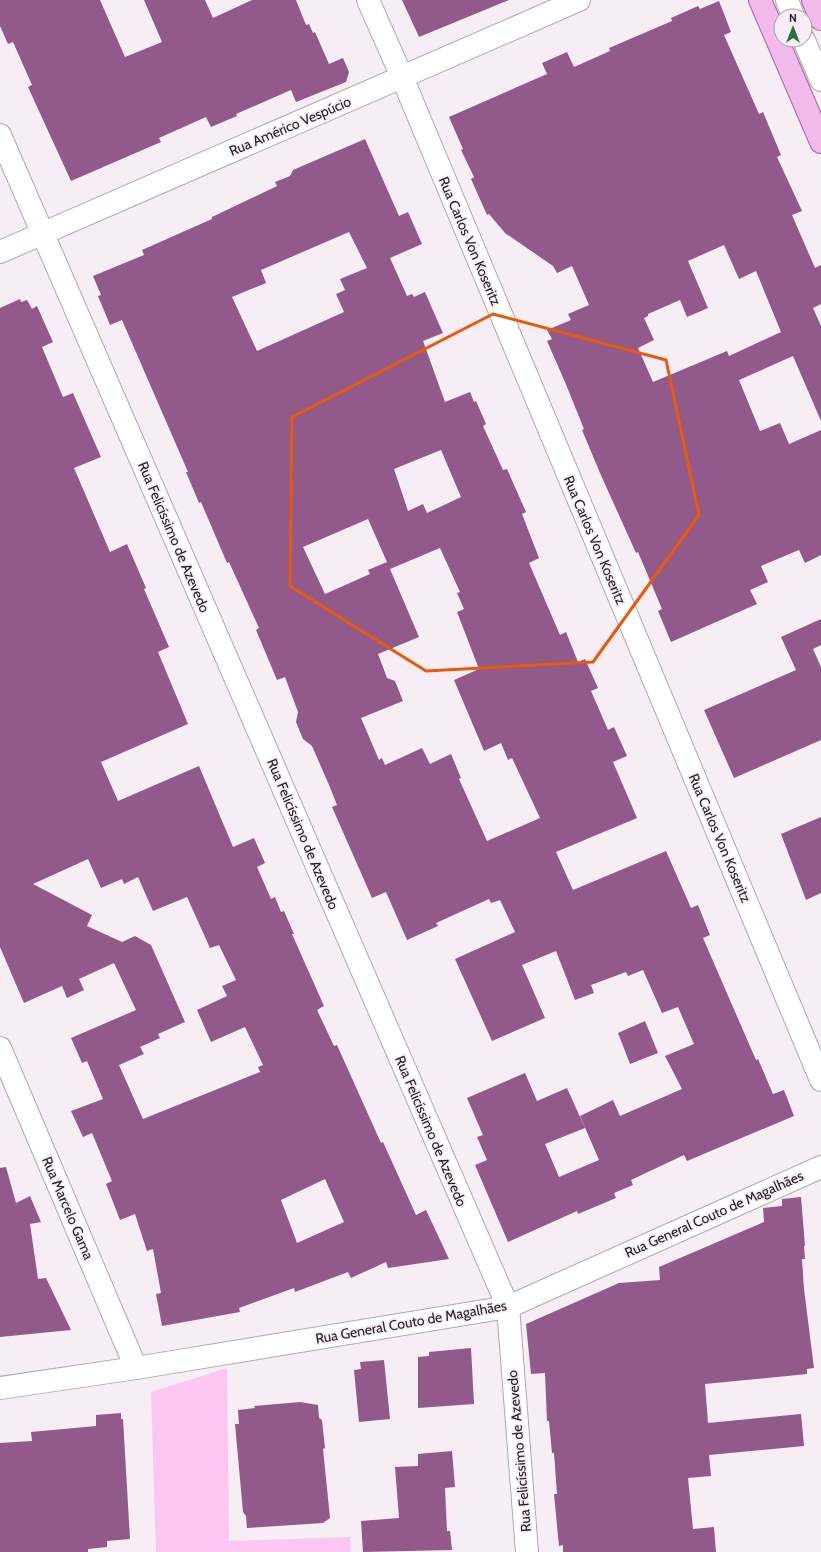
<svg xmlns="http://www.w3.org/2000/svg" width="821" height="1552" font-family="Cabin,sans-serif">
<style>
.green{fill:#fcc6f3}
.building{fill:#915a8a;fill-rule:evenodd}
.lines{fill:none;stroke-linecap:round;stroke-linejoin:round}
.minor-casing{stroke:#b0a7af;stroke-width:24}
.major-casing{stroke:#a4669c;stroke-width:24}
.minor{stroke:#fff;stroke-width:22}
.major{stroke:#f2b9eb;stroke-width:22}
.marked{fill:none;stroke:#e8590c;stroke-width:3;stroke-linejoin:round}
.labels{text-anchor:middle;stroke-width:3.5;stroke-linejoin:round;paint-order:stroke}
.street-label{font-size:14px;fill:#232022;stroke:#f6edf5}
</style>
<rect width="100%" height="100%" fill="#f6edf5"/>
<polygon class="green" points="227,1368 229,1541 350,1537 351,1552 156,1552 151,1392"/>
<g class="building">
<polygon points="0,0 100,0 125,57 162,42 144,0 205,0 213,18 252,0 296,0 306,25 309,24 313,33 315,32 329,64 343,58 349,72 346,82 296,102 291,90 236,114 237,116 211,127 206,117 159,138 161,142 71,181 28,87 32,85 13,42 8,44 0,26"/>
<polygon points="402,0 509,0 419,37"/>
<path d="M 719,1 L 731,32 L 724,35 L 759,114 L 763,112 L 781,155 L 777,157 L 802,211 L 792,215 L 815,268 L 821,265 L 821,304 L 813,308 L 821,326 L 821,421 L 793,356 L 739,380 L 760,431 L 780,423 L 789,444 L 821,430 L 821,555 L 805,563 L 799,550 L 761,566 L 768,582 L 750,590 L 757,604 L 671,642 L 658,611 L 662,609 L 638,552 L 636,553 L 600,473 L 582,430 L 584,429 L 565,382 L 547,341 L 552,339 L 547,330 L 571,320 L 568,314 L 589,305 L 572,266 L 557,273 L 553,266 L 505,233 L 489,214 L 487,215 L 471,179 L 474,177 L 461,150 L 463,149 L 449,117 L 547,74 L 542,63 L 567,52 L 574,67 L 610,51 L 609,48 L 672,21 L 671,18 L 698,6 L 700,9 ZM 724,245 L 739,279 L 756,271 L 781,332 L 729,356 L 727,351 L 653,382 L 638,348 L 654,340 L 644,318 L 648,316 L 648,314 L 680,300 L 687,317 L 708,308 L 688,261 Z"/>
<path d="M 365,139 L 399,216 L 408,212 L 422,244 L 390,258 L 407,296 L 412,294 L 414,297 L 425,292 L 438,322 L 443,333 L 423,341 L 445,402 L 470,392 L 474,402 L 476,401 L 486,424 L 483,426 L 503,470 L 507,469 L 526,512 L 522,514 L 539,558 L 529,563 L 560,635 L 566,632 L 578,662 L 585,659 L 598,688 L 591,691 L 608,730 L 614,727 L 627,756 L 613,762 L 637,818 L 556,852 L 573,890 L 666,851 L 691,908 L 698,905 L 710,935 L 703,938 L 756,1060 L 758,1059 L 773,1094 L 784,1090 L 794,1116 L 687,1161 L 684,1155 L 631,1180 L 633,1185 L 614,1193 L 616,1198 L 578,1214 L 577,1211 L 508,1242 L 475,1165 L 487,1160 L 477,1137 L 483,1135 L 467,1098 L 525,1073 L 537,1101 L 567,1088 L 585,1128 L 545,1144 L 559,1177 L 599,1160 L 580,1116 L 613,1100 L 620,1116 L 682,1089 L 665,1056 L 694,1044 L 678,1007 L 662,1013 L 643,970 L 628,976 L 626,972 L 591,985 L 594,993 L 575,1000 L 556,951 L 522,965 L 545,1018 L 492,1041 L 455,959 L 515,932 L 500,900 L 491,903 L 489,899 L 436,923 L 438,926 L 407,940 L 386,892 L 372,898 L 332,807 L 337,805 L 329,785 L 312,746 L 303,739 L 296,722 L 298,712 L 285,677 L 277,680 L 256,630 L 259,628 L 229,562 L 227,563 L 201,502 L 199,503 L 186,472 L 188,472 L 122,320 L 110,325 L 98,296 L 101,295 L 93,276 L 144,255 L 142,250 L 212,219 L 212,217 L 277,186 L 275,182 L 290,176 L 293,170 ZM 349,232 L 367,268 L 340,279 L 345,290 L 336,294 L 344,312 L 257,351 L 232,297 L 266,283 L 261,270 ZM 441,450 L 461,497 L 427,513 L 423,504 L 408,511 L 394,469 ZM 368,519 L 387,562 L 368,570 L 370,574 L 325,594 L 303,547 ZM 440,548 L 460,592 L 457,593 L 464,609 L 457,612 L 479,669 L 454,680 L 484,751 L 501,743 L 508,760 L 512,758 L 540,818 L 487,841 L 459,779 L 461,778 L 451,754 L 430,764 L 422,748 L 385,765 L 382,758 L 379,760 L 361,718 L 403,701 L 395,681 L 387,678 L 378,654 L 419,637 L 390,569 Z"/>
<path d="M 20,299 L 21,302 L 27,300 L 32,309 L 37,306 L 53,342 L 42,347 L 63,397 L 73,393 L 101,457 L 74,468 L 110,552 L 127,544 L 146,588 L 144,589 L 169,647 L 158,652 L 188,724 L 101,762 L 118,801 L 199,766 L 233,847 L 254,838 L 265,863 L 257,867 L 271,899 L 275,897 L 281,912 L 284,911 L 294,934 L 292,934 L 324,1006 L 317,1010 L 334,1046 L 337,1045 L 381,1143 L 383,1142 L 416,1215 L 426,1210 L 449,1259 L 388,1268 L 386,1262 L 351,1278 L 348,1272 L 295,1292 L 294,1288 L 239,1308 L 240,1312 L 162,1326 L 156,1294 L 161,1293 L 153,1249 L 147,1251 L 135,1214 L 120,1220 L 106,1184 L 112,1181 L 92,1133 L 83,1137 L 71,1111 L 103,1099 L 87,1061 L 82,1063 L 71,1038 L 136,1010 L 114,963 L 79,979 L 84,990 L 67,998 L 62,986 L 24,1003 L 0,947 L 0,308 ZM 88,859 L 101,888 L 122,879 L 124,884 L 138,877 L 153,911 L 187,897 L 210,948 L 219,945 L 236,980 L 222,986 L 227,996 L 197,1010 L 211,1042 L 245,1027 L 263,1065 L 258,1067 L 260,1072 L 143,1119 L 119,1065 L 144,1054 L 140,1047 L 160,1038 L 158,1034 L 185,1022 L 151,945 L 135,936 L 122,942 L 87,926 L 92,915 L 33,884 ZM 325,1179 L 344,1222 L 297,1243 L 281,1200 Z"/>
<polygon points="821,619 821,645 813,649 821,667 821,740 734,778 704,710 796,670 781,637"/>
<polygon points="821,817 821,893 806,900 781,834"/>
<polygon points="645,1021 658,1053 630,1064 618,1033"/>
<polygon points="6,1167 16,1203 30,1196 41,1222 30,1224 38,1279 46,1278 71,1330 0,1337 0,1168"/>
<polygon points="801,1197 805,1246 804,1246 805,1259 802,1259 804,1289 814,1368 807,1369 807,1374 705,1384 708,1423 801,1414 804,1446 709,1455 711,1476 688,1478 693,1529 714,1527 716,1552 563,1552 563,1545 559,1546 554,1494 557,1494 554,1453 552,1453 549,1421 547,1421 545,1373 531,1374 526,1324 619,1283 660,1280 659,1267 764,1222 763,1208 782,1206 782,1199"/>
<polygon points="471,1348 474,1404 418,1408 418,1357 429,1356 429,1352"/>
<polygon points="384,1360 390,1419 359,1422 354,1370 361,1369 360,1362"/>
<polygon points="300,1402 318,1405 319,1418 322,1420 325,1448 323,1449 330,1518 323,1523 247,1528 246,1516 243,1512 235,1424 239,1424 238,1410 255,1408 254,1406"/>
<polygon points="121,1413 121,1419 123,1419 130,1539 107,1541 107,1547 88,1549 88,1552 0,1552 0,1443 32,1441 31,1432 96,1426 96,1415"/>
<polygon points="452,1451 455,1487 445,1488 447,1531 450,1531 452,1550 363,1552 361,1521 399,1518 395,1467 418,1466 418,1454"/>
</g>
<g class="lines">
<defs>
<g id="minor">
<polyline points="368,0 402,77 821,1080"/>
<polyline points="787,0 793,16"/>
<polyline points="804,40 821,80"/>
<polyline points="0,135 508,1307 527,1552"/>
<polyline points="0,252 579,0"/>
<polyline points="0,1048 136,1368"/>
<polyline points="0,1388 136,1368 508,1307 821,1167"/>
</g>
<g id="major">
<polyline points="760,0 821,142"/>
<polyline points="813,0 821,19"/>
</g>
</defs>
<use href="#minor" class="minor-casing"/>
<use href="#major" class="major-casing"/>
<use href="#minor" class="minor"/>
<use href="#major" class="major"/>
</g>
<path class="marked" d="M 493,314 L 666,360 L 699,515 L 593,662 L 426,671 L 290,586 L 292,417 Z"/>
<g class="labels">
<g class="street-label">
<text transform="translate(290 126) rotate(-23)" y="5">Rua Américo Vespúcio</text>
<text transform="translate(470 241) rotate(67)" y="5">Rua Carlos Von Koseritz</text>
<text transform="translate(174 537) rotate(67)" y="5">Rua Felicíssimo de Azevedo</text>
<text transform="translate(595 540) rotate(67)" y="5">Rua Carlos Von Koseritz</text>
<text transform="translate(303 834) rotate(67)" y="5">Rua Felicíssimo de Azevedo</text>
<text transform="translate(720 838) rotate(67)" y="5">Rua Carlos Von Koseritz</text>
<text transform="translate(431 1131) rotate(67)" y="5">Rua Felicíssimo de Azevedo</text>
<text transform="translate(68 1208) rotate(67)" y="5">Rua Marcelo Gama</text>
<text transform="translate(714 1214) rotate(-24)" y="5">Rua General Couto de Magalhães</text>
<text transform="translate(411 1322) rotate(-10)" y="5">Rua General Couto de Magalhães</text>
<text transform="translate(519 1451) rotate(-95)" y="5">Rua Felicíssimo de Azevedo</text>
</g>
</g>
<g transform="translate(793 28)"><circle r="19" fill="#f6edf5" stroke="#a29ba1"/>
<path d="M0-3L7 15L0 10L-7 15Z" fill="#257140"/>
<text y="-6" font-size="11" font-weight="bold" text-anchor="middle" fill="#232022">N</text>
</g>
</svg>
